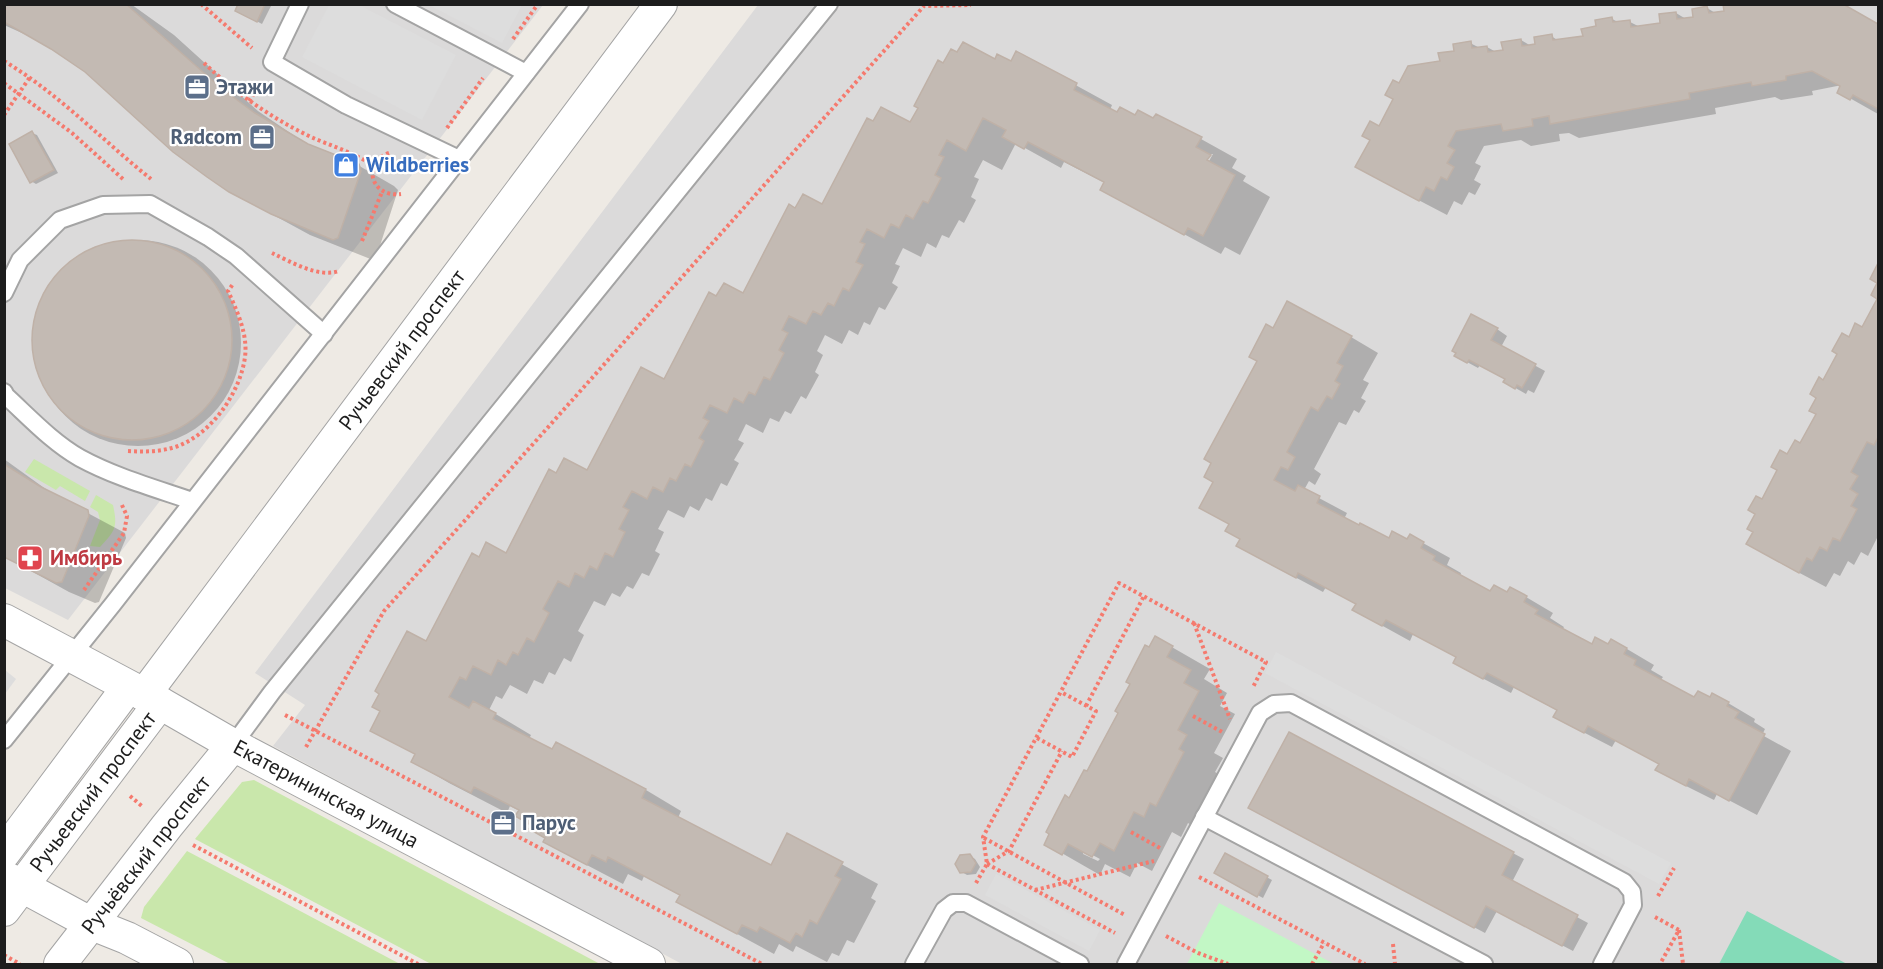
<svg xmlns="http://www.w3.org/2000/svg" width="1883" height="969" font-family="'PT Sans',sans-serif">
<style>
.residential{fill:#dbdada}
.grass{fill:#c9e7ab}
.park{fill:#c2f7c5}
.pitch{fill:#84dbb8}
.parking{fill:#ddd}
.shadow{fill:#0003;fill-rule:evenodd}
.building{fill:#c3bab3;stroke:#bfb1a7;stroke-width:1.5}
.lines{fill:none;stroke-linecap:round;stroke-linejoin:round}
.service-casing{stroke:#a4a4a4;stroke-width:20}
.minor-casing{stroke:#a4a4a4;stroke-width:34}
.path{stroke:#f57a6e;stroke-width:4;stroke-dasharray:3 3;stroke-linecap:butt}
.service{stroke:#fff;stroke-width:16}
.minor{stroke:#fff;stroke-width:32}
.labels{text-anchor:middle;stroke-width:4.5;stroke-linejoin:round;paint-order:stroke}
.service-label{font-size:21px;font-weight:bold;fill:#4e5e75;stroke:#fff;text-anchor:start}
.shop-label{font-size:21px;font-weight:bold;fill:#366cbe;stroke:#fff;text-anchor:start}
.street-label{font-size:21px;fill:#1d1d1d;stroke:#fff}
.health-label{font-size:21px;font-weight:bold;fill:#be3a42;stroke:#fff;text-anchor:start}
</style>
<rect width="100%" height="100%" fill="#eeeae4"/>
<g class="residential">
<polygon points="4,5 543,5 68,620 5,588"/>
<polygon points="758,5 1878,5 1878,964 682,964 273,746 305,705 255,673"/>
</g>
<g class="grass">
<polygon points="34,459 90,491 85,501 60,486 56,490 25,472"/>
<path d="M 96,495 L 113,505 C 118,528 115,531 100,547 L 90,546 L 100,520 L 98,512 L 90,507 Z"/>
<polygon points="254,780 600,964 431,964 195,839 242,782"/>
<polygon points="187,851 400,964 230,964 141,918 144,907"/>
</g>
<polygon class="park" points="1219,903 1334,964 1187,964"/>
<polygon class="pitch" points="1747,911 1847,964 1719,964"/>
<g class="parking">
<polygon points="329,5 359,5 456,55 422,120 302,57"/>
<polygon points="429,5 522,5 502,43"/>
<polygon points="1276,652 1671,863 1659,884 1265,673"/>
<polygon points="5,670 16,679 5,694"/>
<polygon points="996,874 1100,930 1089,951 985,895"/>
</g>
<g class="shadow">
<polygon points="4,4 131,4 135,7 174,35 258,111 308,145 356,164 394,186 398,190 376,258 373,260 310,235 229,191 86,71 40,41 4,25"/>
<polygon points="240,4 272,4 262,24 237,11"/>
<polygon points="1844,7 1878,25 1878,114 1839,92 1842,85 1812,91 1813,95 1781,100 1775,97 1715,108 1716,114 1579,138 1569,133 1559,134 1560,141 1531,146 1521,140 1484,146 1475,163 1481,166 1474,180 1481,184 1475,195 1469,192 1462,205 1454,201 1447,215 1384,182 1371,140 1395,99 1399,85 1441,62 1470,43 1480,48 1487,47 1496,52 1504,51 1521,40 1531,46 1551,36 1559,41 1584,37 1612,19 1620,23 1630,22 1640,27 1662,24 1676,13 1686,19 1695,18 1707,8 1717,14"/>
<path d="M 1017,53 L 1112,105 L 1110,110 L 1154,120 L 1201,139 L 1237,159 L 1232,168 L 1246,176 L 1243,181 L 1270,197 L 1240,255 L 1225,247 L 1221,254 L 1102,190 L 1105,183 L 1064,162 L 1061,168 L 1016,143 L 1002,170 L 983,160 L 974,177 L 979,179 L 971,197 L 976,200 L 964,223 L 959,220 L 949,238 L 942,235 L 936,248 L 927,243 L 921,257 L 903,248 L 895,264 L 900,266 L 892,283 L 898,287 L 885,310 L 879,307 L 870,325 L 864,322 L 858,335 L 849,330 L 842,344 L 825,335 L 817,351 L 823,355 L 815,372 L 819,375 L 806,399 L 801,396 L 791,414 L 785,411 L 779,422 L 770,418 L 763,433 L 746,424 L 738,440 L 744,443 L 734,460 L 739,463 L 727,486 L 721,483 L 712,501 L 706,498 L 699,511 L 690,506 L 684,518 L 668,510 L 658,529 L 664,532 L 655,551 L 660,554 L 649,576 L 642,573 L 633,589 L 627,586 L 620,597 L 612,593 L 605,606 L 594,601 L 578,631 L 584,635 L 571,662 L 564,658 L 555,675 L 549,672 L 543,684 L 534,680 L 527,694 L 510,685 L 502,699 L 496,696 L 489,710 L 531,735 L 529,739 L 552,751 L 556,744 L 646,790 L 681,811 L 678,818 L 772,867 L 788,835 L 878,884 L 871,898 L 876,901 L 854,943 L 847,940 L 839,956 L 832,953 L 827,962 L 796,946 L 793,952 L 779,944 L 774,954 L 678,902 L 681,896 L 644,876 L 642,881 L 628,874 L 623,884 L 581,862 L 545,841 L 547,838 L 520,811 L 510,806 L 507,813 L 449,783 L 413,762 L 416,755 L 372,730 L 479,559 L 507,555 L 557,475 L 588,472 L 665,381 L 717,298 L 744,295 L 796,210 L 823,206 L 874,123 L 911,124 L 944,65 L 996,61 L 1011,63 ZM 1209,154 L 1213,154 L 1205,168 L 1202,166 Z"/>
<polygon points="32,133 37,135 58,173 36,184 31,181"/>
<circle cx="138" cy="343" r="103"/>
<polygon points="1878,300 1878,503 1877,506 1878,507 1878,536 1868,556 1861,552 1854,565 1848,561 1840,576 1834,573 1826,587 1775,560 1755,532 1762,501 1788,456 1801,445 1818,414 1824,382 1849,339 1863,329"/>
<polygon points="1497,329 1507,336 1501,347 1545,371 1534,393 1528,390 1526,394 1505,382 1506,379 1480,365 1478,368 1456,356"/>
<polygon points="1274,330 1351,337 1378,353 1363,380 1369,383 1361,398 1366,401 1359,413 1354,410 1346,425 1339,422 1314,469 1321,474 1315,485 1309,481 1304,490 1347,513 1344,519 1390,540 1423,543 1450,558 1447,565 1461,573 1460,577 1491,593 1526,597 1553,613 1550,618 1564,627 1562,630 1592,646 1609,646 1612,641 1627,649 1654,665 1651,670 1663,677 1660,681 1695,700 1710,699 1728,703 1755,719 1754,722 1765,729 1762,735 1791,751 1757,815 1717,794 1714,800 1684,785 1660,764 1616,740 1612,747 1583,732 1558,711 1514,687 1511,693 1482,678 1457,657 1413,634 1410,641 1381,625 1358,604 1326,587 1323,592 1265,561 1242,539 1230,525"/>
<polygon points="4,459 54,495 125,533 126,538 99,602 95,603 69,592 4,556"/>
<path d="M 1156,638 L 1210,669 L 1204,679 L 1227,693 L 1220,706 L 1235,714 L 1214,753 L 1223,758 L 1215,772 L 1220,775 L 1193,826 L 1188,823 L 1181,837 L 1172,832 L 1152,871 L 1137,863 L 1130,877 L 1105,864 L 1100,875 L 1046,844 L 1120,712 ZM 1083,850 L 1100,859 L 1098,861 L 1083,854 Z"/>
<polygon points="1290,734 1524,859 1512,882 1588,923 1573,951 1497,911 1485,933 1261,814"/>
<polygon points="1225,855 1272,880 1263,898 1216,873"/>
<polygon points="970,856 975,859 980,867 976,874 967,875 962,872"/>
</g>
<g class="building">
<polygon points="4,4 126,4 221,88 255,113 308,144 359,164 361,171 338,238 333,240 271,214 229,192 207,177 173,152 85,72 51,49 4,22"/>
<polygon points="238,4 265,4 257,22 235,11"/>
<polygon points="1723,4 1843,4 1878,24 1878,109 1853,95 1850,100 1837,93 1840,86 1812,71 1786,76 1786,80 1752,86 1751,82 1689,93 1690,99 1550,124 1549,116 1532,119 1533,126 1503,131 1501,124 1456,131 1448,146 1455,150 1447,163 1454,167 1447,180 1441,177 1434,191 1426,187 1419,201 1355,167 1370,140 1362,136 1370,121 1379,126 1393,99 1385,95 1393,80 1399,83 1408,66 1440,61 1438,53 1454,51 1453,44 1471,41 1472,48 1487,46 1488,52 1503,50 1501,42 1521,39 1522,46 1535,44 1534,37 1552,34 1553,40 1583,36 1581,29 1596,26 1595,20 1612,17 1613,22 1630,20 1631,27 1660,23 1659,14 1676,12 1677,19 1693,17 1692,9 1707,6 1709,13 1724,11"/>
<polygon points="963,42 995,59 997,54 1011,61 1016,51 1077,83 1074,90 1117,112 1120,107 1135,115 1138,110 1153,118 1156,114 1202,137 1196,147 1211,155 1207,160 1235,175 1203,236 1188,228 1184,235 1100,190 1104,182 1028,142 1024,149 1002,137 1006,130 983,118 966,151 947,140 939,155 944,157 935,175 941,178 928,203 923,201 913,219 906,215 899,228 891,224 884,238 867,229 860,242 865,244 856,262 863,265 849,291 843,288 834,306 828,303 821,315 813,311 806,324 789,316 782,330 788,333 779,350 784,353 770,380 764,377 755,395 749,392 743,403 734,398 727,413 710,405 703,418 709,421 699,438 704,441 691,467 685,464 676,481 670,478 663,492 653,487 647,499 632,491 623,507 629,510 619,529 625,532 613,557 605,553 597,570 590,566 584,578 575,573 569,587 558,581 543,609 549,613 534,642 527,638 518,655 513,652 506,665 498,660 491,675 473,666 466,680 460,677 449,697 469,708 473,701 496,713 493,719 552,749 556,742 646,789 642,798 771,865 787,833 843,862 835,876 841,879 817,924 810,920 802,937 796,933 790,943 760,927 757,932 742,925 737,934 676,902 680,895 608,857 606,862 592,855 587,865 543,842 545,838 529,829 531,825 515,816 519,810 474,787 471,793 411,762 415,754 370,731 380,711 372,707 379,694 375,691 407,631 426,641 472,553 479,557 486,542 506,553 549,469 556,473 564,458 587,470 641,367 664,379 709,292 716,296 724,283 743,293 789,204 795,208 803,194 822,204 867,118 873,121 881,107 910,122 918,108 914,106 938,60 943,63 951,49 957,52"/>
<polygon points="32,131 54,170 30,183 9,144"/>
<circle cx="132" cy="340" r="100"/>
<polygon points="1878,263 1878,437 1874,445 1867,442 1851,472 1858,476 1850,489 1858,494 1851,506 1857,509 1840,541 1833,538 1827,551 1820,547 1812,561 1807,558 1799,573 1746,544 1753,532 1747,529 1755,514 1748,510 1756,496 1762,499 1777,470 1771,467 1780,450 1787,454 1795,440 1800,443 1816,414 1809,411 1816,398 1810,394 1819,377 1823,380 1837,354 1832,351 1842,333 1849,337 1855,323 1862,327 1877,299 1871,295 1877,283 1870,279"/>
<polygon points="1287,301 1352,336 1337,363 1343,366 1335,381 1340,384 1332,399 1327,396 1318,411 1311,407 1287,452 1295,457 1288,470 1281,467 1274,480 1295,491 1298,485 1320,496 1317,503 1359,525 1360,523 1389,538 1392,531 1407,539 1410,534 1424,542 1421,548 1435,556 1433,560 1490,591 1494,585 1507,592 1510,587 1527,596 1524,602 1538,610 1535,614 1592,644 1595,637 1608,644 1611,639 1627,648 1624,654 1636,660 1634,665 1694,697 1698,691 1710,697 1712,693 1729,702 1727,706 1739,712 1735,718 1765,734 1729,801 1689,779 1686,786 1655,770 1659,764 1588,726 1584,733 1553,717 1557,710 1487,673 1483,679 1453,663 1456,657 1386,620 1382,626 1352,610 1356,604 1298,573 1296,578 1236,546 1240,539 1225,531 1229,524 1199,508 1213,482 1204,477 1211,463 1204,459 1257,361 1249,357 1266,324 1273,328"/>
<polygon points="1471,314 1498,328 1491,340 1536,364 1522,388 1517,385 1515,389 1503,382 1505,379 1469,360 1467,363 1454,356 1456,353 1452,351"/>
<polygon points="4,464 41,487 88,510 89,516 62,582 56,583 4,557"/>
<polygon points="1155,636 1173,646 1167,657 1191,670 1184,683 1199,691 1178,730 1187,735 1179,749 1184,752 1156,806 1150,803 1144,817 1134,812 1114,851 1100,843 1092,857 1068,844 1062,855 1044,845 1049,834 1046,832 1065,795 1069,798 1084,770 1087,771 1118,713 1115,711 1130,684 1126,682 1145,645 1149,647"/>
<polygon points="1289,732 1514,852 1502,875 1578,915 1562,946 1486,906 1474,928 1248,808"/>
<polygon points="1225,853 1268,876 1257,897 1214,873"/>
<polygon points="970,854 976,863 971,872 960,873 955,864 960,855"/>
</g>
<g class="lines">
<defs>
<g id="service">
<polyline points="300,4 272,62 346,105 459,159"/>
<polyline points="395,4 526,73"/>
<polyline points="4,293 20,260 60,220 103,205 150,204 208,237 236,256 324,334"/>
<path d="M 4,392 L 6,396 C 29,417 52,442 80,458 C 115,477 154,488 192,501"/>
<polyline points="4,740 113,604 580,4"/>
<polyline points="233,745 272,692 829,4"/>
<polyline points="1204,817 1484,964"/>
<polyline points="914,964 944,910 953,903 966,903 1080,964"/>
<polyline points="1126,964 1260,713 1274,704 1291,703 1624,882 1632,892 1633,905 1602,964"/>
</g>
<g id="minor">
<polyline points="4,620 160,703 233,745 649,964"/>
<polyline points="144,695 661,4"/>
<polyline points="4,853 128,687"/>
<polyline points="5,877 92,924 127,938 177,964"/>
<polyline points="4,910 160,703"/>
<polyline points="60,964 167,826 233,745"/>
</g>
</defs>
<use href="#service" class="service-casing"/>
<use href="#minor" class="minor-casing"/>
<g class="path">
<polyline points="201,4 252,48"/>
<polyline points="513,39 538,4"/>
<path d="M 4,61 C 59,94 102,140 151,179"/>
<path d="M 204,63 C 236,93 271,118 311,137 C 331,146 356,153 373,166"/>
<polyline points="4,83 72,133 123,179"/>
<polyline points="249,101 261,84"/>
<polyline points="4,115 30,77"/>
<polyline points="447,128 483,78"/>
<path d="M 389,153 C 361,163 371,198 401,194"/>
<polyline points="362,241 382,192"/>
<path d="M 272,253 C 291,262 318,278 339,271"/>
<path d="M 128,451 C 145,452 161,452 178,446 C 212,433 240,393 245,357 C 248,334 237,311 228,291 L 233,284"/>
<polyline points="84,590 124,533 127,516 121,503"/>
<polyline points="1194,623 1230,719"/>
<polyline points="1086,706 1144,596"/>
<polyline points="285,715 762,964"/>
<polyline points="1193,716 1224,733"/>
<polyline points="1037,738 1072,757 1096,711 1061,692"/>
<polyline points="306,747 384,611 924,6 971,5"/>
<polyline points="130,796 143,807"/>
<polyline points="1131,832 1160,848"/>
<polyline points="984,838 1125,915"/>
<polyline points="193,845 418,964"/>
<polyline points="987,864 1115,933"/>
<polyline points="987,864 1009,851 1062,751"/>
<polyline points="1199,877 1365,964"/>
<polyline points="976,883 987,864 983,837 1119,583 1266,662 1253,687"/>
<polyline points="1035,890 1154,861"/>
<polyline points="1658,896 1674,868"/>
<polyline points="1655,917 1679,930 1660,964"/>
<polyline points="1679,930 1683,964"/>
<polyline points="1166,936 1198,953 1228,964"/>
<polyline points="1393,944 1395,964"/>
<polyline points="4,955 20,964"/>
<polyline points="1312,964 1324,943"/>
</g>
<use href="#service" class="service"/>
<use href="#minor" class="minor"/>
</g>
<defs>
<symbol id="office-square" viewBox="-11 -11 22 22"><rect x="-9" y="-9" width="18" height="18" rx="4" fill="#5c6f8a" stroke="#fff"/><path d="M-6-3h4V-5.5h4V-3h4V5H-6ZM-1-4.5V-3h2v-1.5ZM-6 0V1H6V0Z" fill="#fff"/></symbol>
<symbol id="shop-square" viewBox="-11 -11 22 22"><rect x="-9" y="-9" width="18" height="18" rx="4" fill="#3f7fe0" stroke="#fff"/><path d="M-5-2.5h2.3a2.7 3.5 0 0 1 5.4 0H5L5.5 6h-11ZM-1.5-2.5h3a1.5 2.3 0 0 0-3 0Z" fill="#fff"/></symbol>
<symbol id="pharmacy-square" viewBox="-11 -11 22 22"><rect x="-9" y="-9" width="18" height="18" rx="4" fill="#e0444e" stroke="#fff"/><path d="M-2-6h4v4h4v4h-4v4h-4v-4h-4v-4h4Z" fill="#fff"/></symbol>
</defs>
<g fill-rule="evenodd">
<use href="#office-square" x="182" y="72" width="30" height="30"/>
<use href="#office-square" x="247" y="122" width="30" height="30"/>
<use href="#shop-square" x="331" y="150" width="30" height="30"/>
<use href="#pharmacy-square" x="15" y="543" width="30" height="30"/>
<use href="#office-square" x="488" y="808" width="30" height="30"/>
</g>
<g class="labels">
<g class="service-label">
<text x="216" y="94">Этажи</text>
<text x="242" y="144" text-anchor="end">Rяdcom</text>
<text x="522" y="830">Парус</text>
</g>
<g class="shop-label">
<text x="366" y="172">Wildberries</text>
</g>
<g class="street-label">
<text transform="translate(402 350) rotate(-53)" y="7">Ручьевский проспект</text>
<text transform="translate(93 792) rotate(-53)" y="7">Ручьевский проспект</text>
<text transform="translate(326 794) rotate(28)" y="7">Екатерининская улица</text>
<text transform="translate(146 855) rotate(-52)" y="7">Ручьёвский проспект</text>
</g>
<g class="health-label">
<text x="50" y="565">Имбирь</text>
</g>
</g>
<rect width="1883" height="969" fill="none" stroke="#1d1d1d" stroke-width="12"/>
</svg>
